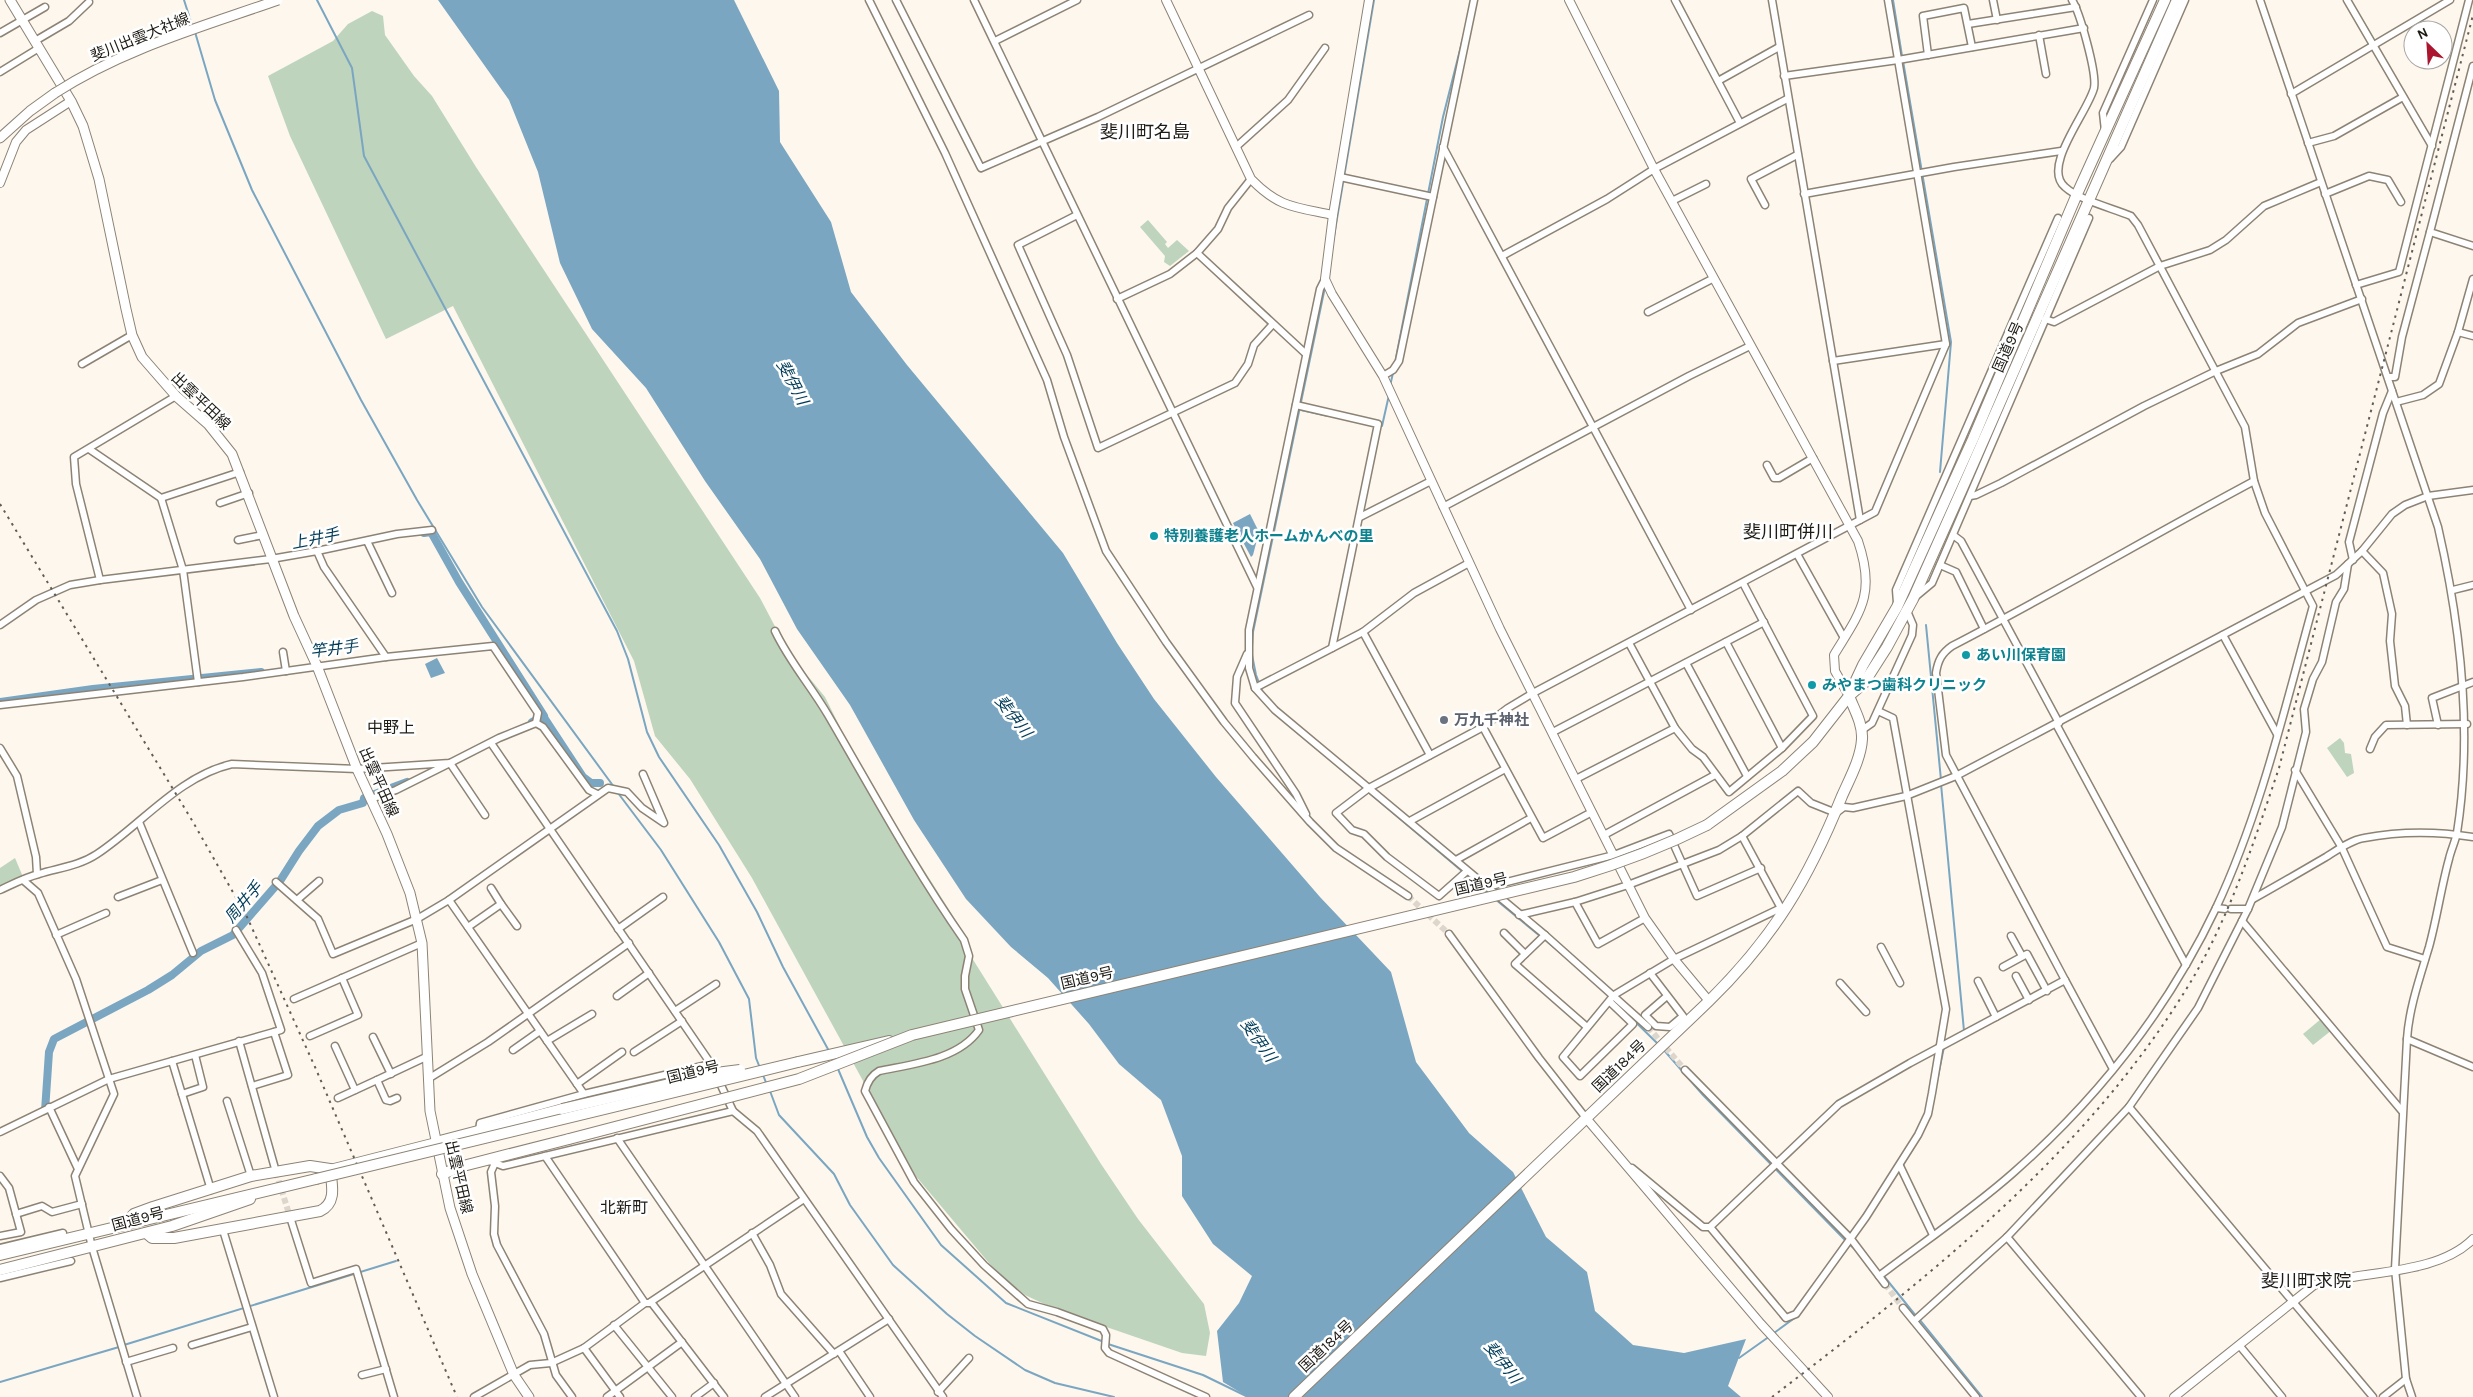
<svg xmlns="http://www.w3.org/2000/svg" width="2473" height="1397" font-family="Karla,'Noto Sans JP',sans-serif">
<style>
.green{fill:#bed4bd}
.water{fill:#7aa6c1}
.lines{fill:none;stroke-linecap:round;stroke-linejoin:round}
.stream{stroke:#7aa6c1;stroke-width:2}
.canal{stroke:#7aa6c1;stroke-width:8}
.minor-tunnel{stroke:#dcd6cd;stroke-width:6;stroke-dasharray:6 3;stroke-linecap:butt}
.minor-casing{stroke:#8d8375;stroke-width:9}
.tertiary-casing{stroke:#8d8375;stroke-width:10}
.secondary-casing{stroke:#8d8375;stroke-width:11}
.trunk-casing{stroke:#8d8375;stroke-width:12}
.minor{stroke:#fff;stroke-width:6}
.tertiary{stroke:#fff;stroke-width:8}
.secondary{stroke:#fff;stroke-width:9}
.trunk{stroke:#fff;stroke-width:10}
.rail{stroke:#625e57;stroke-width:2;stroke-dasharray:2.5 5;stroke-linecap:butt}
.secondary-bridge-casing{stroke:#8d8375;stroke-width:11;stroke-linecap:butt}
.trunk-bridge-casing{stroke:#8d8375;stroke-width:12;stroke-linecap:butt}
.secondary-bridge{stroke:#fff;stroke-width:9}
.trunk-bridge{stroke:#fff;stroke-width:10}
.culture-dot{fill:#0f9aa8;stroke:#fff;stroke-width:2}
.worship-dot{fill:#6b7280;stroke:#fff;stroke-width:2}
.labels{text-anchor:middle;stroke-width:5;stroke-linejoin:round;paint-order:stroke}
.street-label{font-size:15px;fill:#1e1b15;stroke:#fff}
.culture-label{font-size:15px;font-weight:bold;fill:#0d838f;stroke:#fff;text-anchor:start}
.worship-label{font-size:15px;font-weight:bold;fill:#5b616d;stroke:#fff;text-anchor:start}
.water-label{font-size:16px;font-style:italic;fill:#003c58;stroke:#fff}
.neighbourhood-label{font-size:16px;fill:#1e1b15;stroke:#fff}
.quarter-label{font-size:18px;fill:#1e1b15;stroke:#fff}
</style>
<rect width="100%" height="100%" fill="#fdf7ee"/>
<g class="green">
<polygon points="372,11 383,16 385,35 414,76 432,96 476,167 760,598 789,653 825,697 865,777 967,938 972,958 1101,1164 1138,1219 1204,1304 1210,1333 1206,1356 1182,1353 1057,1310 1025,1295 994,1269 914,1174 752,878 690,779 655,736 634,661 453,306 386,339 290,136 268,76 333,41 348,24"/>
<polygon points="1148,220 1167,242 1165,244 1168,248 1177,240 1189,251 1170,266 1164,262 1165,256 1140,227"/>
<polygon points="2340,738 2344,743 2345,753 2351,754 2354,773 2347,777 2327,748"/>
<polygon points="15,858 23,877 0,887 0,868"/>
<polygon points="2321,1019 2332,1030 2313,1045 2303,1034"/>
</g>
<g class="water">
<polygon points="438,0 734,0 779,91 780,142 831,222 851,292 907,365 1063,553 1117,643 1154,699 1216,777 1320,897 1391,972 1416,1062 1469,1133 1513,1172 1546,1237 1587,1272 1595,1311 1633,1345 1684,1353 1746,1339 1728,1386 1741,1397 1248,1397 1223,1382 1217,1331 1239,1303 1252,1276 1213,1244 1182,1196 1182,1156 1161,1100 1119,1064 1089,1024 1048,978 1011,947 966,899 914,820 850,705 797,629 760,559 705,481 646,388 592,329 560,263 538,172 509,100"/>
<polygon points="1250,514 1259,532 1253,555 1251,557 1233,523"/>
<polygon points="437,658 445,673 431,678 425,664"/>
</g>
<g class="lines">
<g class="stream">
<polyline points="184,0 192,25"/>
<polyline points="317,0 352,68 364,156 617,631 628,659 647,732 659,757 719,845 757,912 783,967 829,1051"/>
<polyline points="1893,0 1902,56"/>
<polyline points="195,32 215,100 252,190 361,400 417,500 482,607 614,787"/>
<polyline points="1903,61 1951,342 1940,472"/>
<polyline points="1332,248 1374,0"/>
<polyline points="1395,363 1443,117 1463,38"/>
<polyline points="1390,386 1393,373"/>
<polyline points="1301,410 1328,416"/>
<polyline points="1379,426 1382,426 1389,395"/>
<polyline points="1926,625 1941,780"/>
<polyline points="1252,647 1253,632 1325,287"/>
<polyline points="1252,655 1256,675 1263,693"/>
<polyline points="1285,722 1364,788"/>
<polyline points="1941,784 1964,1031"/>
<polyline points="1367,791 1488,893"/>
<polyline points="618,793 661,850 719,942 749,999 756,1058 760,1068"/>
<polyline points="1495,899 1540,936"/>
<polyline points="1544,939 1569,960"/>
<polyline points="1613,1000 1658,1044"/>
<polyline points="1663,1049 1703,1095 1846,1241"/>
<polyline points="838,1069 867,1137 879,1158 941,1245 1006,1303 1104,1342"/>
<polyline points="763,1075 767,1085"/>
<polyline points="1937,1081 1944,1047"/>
<polyline points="770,1091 779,1115 834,1174 850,1205 893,1265 947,1314 975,1336 1025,1370 1055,1383 1114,1397"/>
<polyline points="1902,1166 1913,1149"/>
<polyline points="1849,1244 1857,1251"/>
<polyline points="1883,1275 1916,1316"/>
<polyline points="1919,1319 1982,1397"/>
<polyline points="1774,1333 1796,1317"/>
<polyline points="1108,1344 1203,1375 1248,1397"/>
<polyline points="124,1345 396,1261"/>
<polyline points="1739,1358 1770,1336"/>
<polyline points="0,1382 119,1347"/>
</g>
<g class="canal">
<polyline points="424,533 431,532 459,582 544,716 532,722"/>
<polyline points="0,702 93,689 261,672"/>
<polyline points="541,713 583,777 591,783 600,783"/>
<polyline points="39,1113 45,1111 49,1052 54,1039 148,990 172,975 201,951 233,935 280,881 299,851 318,826 339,810 363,803 364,798 407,782"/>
</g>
<g class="minor-tunnel">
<polyline points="1408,896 1449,934"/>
<polyline points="1648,1027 1685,1070"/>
<polyline points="276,1172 290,1217"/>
<polyline points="1885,1284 1903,1308"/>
</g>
<defs>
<g id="minor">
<polyline points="869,0 945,153 1047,380 1064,437 1106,551 1166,642 1224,722 1253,757 1310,822 1336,848 1408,896"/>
<polyline points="896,0 981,168 1098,117 1309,15"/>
<polyline points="974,0 1257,587"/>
<polyline points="1675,0 1740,123"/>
<polyline points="1772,0 1860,520"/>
<polyline points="1993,0 1997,20"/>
<path d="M 2260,0 L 2438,527 C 2461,627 2473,731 2457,833 C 2455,842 2451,850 2449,859 C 2441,888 2437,918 2429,947 C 2420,977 2409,1008 2407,1039 L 2395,1269 L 2406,1379 L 2412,1397"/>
<polyline points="2347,0 2432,146"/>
<polyline points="1968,24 2076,7"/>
<polyline points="0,33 45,7"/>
<polyline points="2039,35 2046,74"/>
<polyline points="35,41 69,21 89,2"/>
<polyline points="995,41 1077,0"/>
<polyline points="1928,55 1923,16 1964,8 1972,47"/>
<polyline points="2473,66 2430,232 2473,246"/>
<polyline points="0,72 39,48"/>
<polyline points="1784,76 1898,60 2084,28"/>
<polyline points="1718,81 1779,47"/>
<polyline points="2291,94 2450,0"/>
<polyline points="2105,131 2103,113 2153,0"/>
<polyline points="2308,143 2334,136 2403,97"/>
<polyline points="1236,147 1288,100 1325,48"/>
<polyline points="1443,147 1691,610"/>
<polyline points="2110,159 2121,147 2185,0"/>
<polyline points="1340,177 1433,197"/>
<polyline points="1804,194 1954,167 2061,151"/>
<polyline points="2325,194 2369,176 2388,180 2401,202"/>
<polyline points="1672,201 1706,184"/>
<polyline points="1765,205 1751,179 1797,155"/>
<polyline points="1077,215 1018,245 1067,355 1098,448 1235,383 1248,364 1254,345 1273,324"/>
<polyline points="1197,253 1306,354"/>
<polyline points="1502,256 1607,199 1654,169 1787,99"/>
<polyline points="1325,279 1320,289 1249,630 1249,668 1255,688 1275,710 1545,935 1648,1027"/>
<polyline points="2356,285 2399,272 2469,0"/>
<polyline points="1117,299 1170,274 1197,253 1218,229 1228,208 1251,179"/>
<polyline points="1648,312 1714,278"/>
<polyline points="2045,319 2054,322 2160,266 2210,250 2226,240 2264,206 2321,182"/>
<polyline points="2458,332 2473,336"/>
<polyline points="1833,361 1946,344"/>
<polyline points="82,364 132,335"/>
<polyline points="1383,376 1393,370 1399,361 1474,0"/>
<polyline points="2388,377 2395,377 2402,337 2430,232"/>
<polyline points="2396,402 2423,395 2439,384 2458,332 2473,279"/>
<polyline points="1296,405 1378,424 1332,648"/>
<polyline points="89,449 161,498 240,472"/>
<polyline points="1767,465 1774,478 1779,478 1813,458"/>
<polyline points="1970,496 1976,495 2001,483 2144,406 2216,371 2258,354 2298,323 2362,299"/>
<polyline points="161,498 183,570 198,682"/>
<polyline points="220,503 249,493"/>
<polyline points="1443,507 1689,376 1750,346"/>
<polyline points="1360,517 1431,481"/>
<polyline points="1953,535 1961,541 2059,723"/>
<polyline points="238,540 263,535"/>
<polyline points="367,541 392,593"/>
<polyline points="317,551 324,567 386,657"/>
<polyline points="2362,551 2383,573 2392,614 2390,641 2395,686 2405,706 2407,725"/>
<polyline points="1797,554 1844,638"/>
<polyline points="2353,560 2349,542 2383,413 2392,391"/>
<polyline points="1940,565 1956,572 1984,629"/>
<polyline points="100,580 76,484 74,457 176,396"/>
<polyline points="2453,590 2473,585"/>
<polyline points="1914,598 1932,583 2089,218"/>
<polyline points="1897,603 1896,590 2058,218"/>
<polyline points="0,625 36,600 70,585 100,580 271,559 317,551 397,534 432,530"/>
<path d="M 775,631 C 789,661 811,686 828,715 C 873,792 913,867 964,940 L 969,956 L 965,976 L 965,989 L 979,1030 C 958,1060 912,1064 879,1071 C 872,1075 867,1083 865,1091 L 914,1182 L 951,1229 L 984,1265 L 1028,1304 L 1057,1312 L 1103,1329 L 1106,1335 L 1105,1348 L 1109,1353 L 1206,1397"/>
<polyline points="1363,632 1430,755"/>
<polyline points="2223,635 2277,734"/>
<polyline points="1726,642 1782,748"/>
<polyline points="1629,643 1675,728 1692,749 1703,757 1729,792 1782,748 1813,716 1743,583"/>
<polyline points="283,652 286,671"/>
<polyline points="1247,654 1237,677 1235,703 1296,794 1306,814"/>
<polyline points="1686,663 1747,776"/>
<polyline points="1255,688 1363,632 1414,593 1469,563"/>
<polyline points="0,705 243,677 386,657 493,646 538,713 536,723"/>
<polyline points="2056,724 2186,965"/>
<polyline points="2438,725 2432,698 2473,682"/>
<polyline points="1483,727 1543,838 1592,812"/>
<polyline points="1862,730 1872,723 1912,635 1913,625 1907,611"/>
<polyline points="1553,732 1764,622"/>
<polyline points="491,743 711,1064 733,1111 757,1131 943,1397"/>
<polyline points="0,748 17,776 36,857 37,874"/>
<polyline points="2370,749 2375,737 2386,725 2467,724"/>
<polyline points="2295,770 2342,848 2387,947 2425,959"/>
<polyline points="1576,779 1675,728"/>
<polyline points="371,799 396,790 450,763 485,815"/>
<polyline points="1410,821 1505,769"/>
<polyline points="139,822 193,953"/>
<polyline points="1604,835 1715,775"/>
<polyline points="1742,836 1782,910"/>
<polyline points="1456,860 1531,818"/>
<polyline points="1467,871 1439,896 1387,857 1364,834 1352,830 1336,813 1369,788 1483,727 1508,708 1533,693 1875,512 1946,344 1888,0"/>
<polyline points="23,880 38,893 76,979 114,1094 75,1176 92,1247 137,1397"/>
<polyline points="276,882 318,919 333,954 417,919 449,900 608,788 627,792 642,808 664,823 643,774"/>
<polyline points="1487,887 1614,855 1669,834 1697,896 1761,868"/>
<polyline points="491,888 501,904"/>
<path d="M 0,890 C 13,884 26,877 39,874 C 58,868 79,866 97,854 C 141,825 179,776 232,764 L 357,769 L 450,763 L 499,738 L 536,723 L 543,727 L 589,790 L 597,794"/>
<polyline points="118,897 162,880"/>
<path d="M 2253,899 C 2278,885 2302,871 2326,857 C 2337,850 2351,840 2364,838 C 2400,831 2436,831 2473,837"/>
<polyline points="297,900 319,881"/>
<polyline points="449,900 584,1094"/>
<polyline points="1575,902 1598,944 1645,918"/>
<polyline points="2216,908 2225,909"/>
<polyline points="2231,909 2248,909"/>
<polyline points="1519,915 1575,902 1628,885 1719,850 1742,836 1798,791 1811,803 1836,813 1844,807 1853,808 1906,796 1956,776 2336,575 2362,551 2392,514 2405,505 2428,496 2473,490"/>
<polyline points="2242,921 2402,1111"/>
<polyline points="468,927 501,904 517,926"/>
<polyline points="618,929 663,897"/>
<polyline points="1504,933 1525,954"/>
<polyline points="1449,934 1539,1058 1586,1118"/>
<polyline points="56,935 106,913"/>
<polyline points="1545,935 1515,964 1587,1027"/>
<polyline points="2011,936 2022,956"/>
<polyline points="1881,947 1900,983"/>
<polyline points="2003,967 2027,954 2047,991"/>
<polyline points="1650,973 1683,1016 1670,1027 1656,1026 1645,1015 1667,996"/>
<polyline points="2016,976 2029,1000"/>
<path d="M 2065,980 L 1946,755 L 1936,673 C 1938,660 1942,653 1952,646 C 2054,593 2153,535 2254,481"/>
<polyline points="1978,981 1996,1017"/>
<polyline points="1840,983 1866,1012"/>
<polyline points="617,996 649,973"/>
<polyline points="294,999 422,943"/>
<polyline points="1609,1001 1633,1024 1580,1076 1563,1057 1614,995 1674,959 1781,908"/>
<polyline points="675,1011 716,984"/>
<polyline points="310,1036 358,1015 342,978"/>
<polyline points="373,1037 391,1074"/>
<polyline points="2407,1039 2473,1067"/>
<polyline points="239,1041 276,1172"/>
<polyline points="547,1041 592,1014"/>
<polyline points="335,1046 355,1090"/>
<polyline points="513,1050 540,1031"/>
<polyline points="634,1052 682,1021"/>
<polyline points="172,1061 211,1190"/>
<polyline points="1685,1070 1851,1239 1885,1284"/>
<polyline points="428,1079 488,1042 629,943"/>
<polyline points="577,1084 622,1052"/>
<polyline points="252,1086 288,1075 274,1032"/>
<polyline points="182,1094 203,1087 195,1055"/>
<polyline points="338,1098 377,1080"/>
<polyline points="397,1098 390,1101 386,1100 377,1080 426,1057"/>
<polyline points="227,1101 251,1176"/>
<polyline points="49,1107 78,1169"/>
<polyline points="2129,1107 2373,1397"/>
<polyline points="479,1131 480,1123 584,1094 711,1064"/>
<polyline points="0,1132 109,1079 281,1030 262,973 236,930"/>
<polyline points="617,1138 795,1397"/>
<polyline points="545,1156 645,1303"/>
<polyline points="487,1160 503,1166 733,1111"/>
<polyline points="495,1163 491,1172 495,1206 494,1234 497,1245 544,1334 556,1375 572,1397"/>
<polyline points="1900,1166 1933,1235"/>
<polyline points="1632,1168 1703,1227 1710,1227 1839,1104 1910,1063 2065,980 2113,1069"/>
<polyline points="0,1176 9,1188 21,1232 0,1236"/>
<polyline points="16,1214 42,1206 52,1212 82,1204"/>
<polyline points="290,1217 311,1283 356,1269 394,1397"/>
<polyline points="1710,1227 1786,1318 1796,1314 1866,1217 1918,1135 1928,1114 1932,1093 1946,1009 1893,718 1878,711"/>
<polyline points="223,1230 274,1397"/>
<polyline points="752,1233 770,1265 781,1294 834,1354"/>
<polyline points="2007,1237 2141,1397"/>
<polyline points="0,1248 63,1233"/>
<path d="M 1879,1276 C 1924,1242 1971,1210 2013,1173 C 2097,1099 2168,1009 2216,908 C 2261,812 2285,707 2313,606 L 2265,513 L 2254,481 L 2245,427 L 2138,225 L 2131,216 C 2112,208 2079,200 2065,187 C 2041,167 2088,112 2094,88 C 2097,73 2080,13 2072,0"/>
<polyline points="0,1278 71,1261"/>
<polyline points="651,1302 724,1397"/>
<polyline points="1903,1308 1976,1397"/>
<polyline points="1914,1321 2007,1237 2129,1107 2198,1008 2248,909 2282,827 2306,732 2304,709 2313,679 2322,662 2336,602 2344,589 2348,564"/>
<polyline points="614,1325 672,1397"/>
<polyline points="192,1345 252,1327"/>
<polyline points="2239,1345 2282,1397"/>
<polyline points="584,1348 620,1397"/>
<polyline points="839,1351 870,1397"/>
<polyline points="126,1362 173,1348"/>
<polyline points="362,1375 386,1369"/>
<polyline points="938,1392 969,1358"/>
<polyline points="474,1397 530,1365 551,1363 584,1348 645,1303 649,1303 804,1199"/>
<polyline points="607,1397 682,1342"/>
<polyline points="695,1397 714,1383"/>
<polyline points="765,1397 889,1319"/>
<polyline points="2383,1397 2406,1379"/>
</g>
<g id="tertiary">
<path d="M 1166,0 L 1251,179 C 1279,208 1295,207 1333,215"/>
<polyline points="1369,0 1333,215 1325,279 1332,294 1383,376 1500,629 1645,918 1674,959 1709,1001"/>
<path d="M 1569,0 L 1654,169 L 1858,541 C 1876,594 1861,611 1834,655 L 1835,671 L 1849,696"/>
<polyline points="0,183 16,142 26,130 71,101"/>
<polyline points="1586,1118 1761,1324 1828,1397"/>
<polyline points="330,1169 436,1142"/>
<path d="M 2174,1397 L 2314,1285 C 2363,1270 2436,1276 2473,1239"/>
</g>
<g id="secondary">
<polyline points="10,0 71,101 83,126 99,179 126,309 132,335 142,357 176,396 208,424 232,454 294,616 317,666 357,769 387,834 410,893 422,943 430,1111 450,1208 472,1274 514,1375 529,1397"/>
<polyline points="0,138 30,111 55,93"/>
</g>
<g id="trunk">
<polyline points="1850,693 1863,665 1897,607 1973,439 2077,194 2165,0"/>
<polyline points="1707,825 1782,771 1813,742 1849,696 1864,683 1887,647 1913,599 1962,489 2177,0"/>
<polyline points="798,1062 889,1041"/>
<polyline points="436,1142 562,1109"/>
<polyline points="442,1174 463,1166 569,1139"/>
<path d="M 124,1224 L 134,1214 L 153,1207 L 251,1176 L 310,1166 L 330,1169 C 332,1185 337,1203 320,1211 L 174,1238 L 152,1238 L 146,1233"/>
<polyline points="0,1255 316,1179"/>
<polyline points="0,1270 172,1226 250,1199"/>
<path d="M 1294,1397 L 1709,1001 C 1774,937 1808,880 1842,796 C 1850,778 1861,758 1862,739 C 1863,724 1854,709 1849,696"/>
</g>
</defs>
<use href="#minor" class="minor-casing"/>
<use href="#tertiary" class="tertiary-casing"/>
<use href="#secondary" class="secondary-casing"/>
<use href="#trunk" class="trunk-casing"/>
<use href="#minor" class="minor"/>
<use href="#tertiary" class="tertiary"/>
<use href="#secondary" class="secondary"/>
<use href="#trunk" class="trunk"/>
<g class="rail">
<polyline points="0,504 193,822 247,917 315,1067 457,1397"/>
<path d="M 1772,1397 C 1929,1277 2090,1151 2193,978 C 2231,913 2255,839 2279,768 L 2473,15"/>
</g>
<defs>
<path id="secondary-bridge" d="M 55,93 C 123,49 201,27 278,0"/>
<g id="trunk-bridge">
<polyline points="562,1109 716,1073 740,1070"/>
<path d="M 569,1139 L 799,1079 L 912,1035 L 1574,877 C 1621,863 1663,847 1707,825"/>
<polyline points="316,1179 798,1062"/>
</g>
</defs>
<use href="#secondary-bridge" class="secondary-bridge-casing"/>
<use href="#trunk-bridge" class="trunk-bridge-casing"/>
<use href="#secondary-bridge" class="secondary-bridge"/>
<use href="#trunk-bridge" class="trunk-bridge"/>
</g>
<g class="culture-dot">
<circle cx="1154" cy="536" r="5"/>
<circle cx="1966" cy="655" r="5"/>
<circle cx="1812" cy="685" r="5"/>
</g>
<circle class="worship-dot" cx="1444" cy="720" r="5"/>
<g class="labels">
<g class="street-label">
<text transform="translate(140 37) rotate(-22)" y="5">斐川出雲大社線</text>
<text transform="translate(2008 347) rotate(-66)" y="5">国道9号</text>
<text transform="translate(201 401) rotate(44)" y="5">出雲平田線</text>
<text transform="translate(379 782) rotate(66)" y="5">出雲平田線</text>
<text transform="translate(1481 884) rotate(-13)" y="5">国道9号</text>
<text transform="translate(1087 978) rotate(-13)" y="5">国道9号</text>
<text transform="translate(1619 1066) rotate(-44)" y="5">国道184号</text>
<text transform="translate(693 1072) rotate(-14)" y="5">国道9号</text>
<text transform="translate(459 1177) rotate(77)" y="5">出雲平田線</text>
<text transform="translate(138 1219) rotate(-15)" y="5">国道9号</text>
<text transform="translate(1326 1346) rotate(-43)" y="5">国道184号</text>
</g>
<g class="culture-label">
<text x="1164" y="541">特別養護老人ホームかんべの里</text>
<text x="1976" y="660">あい川保育園</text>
<text x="1822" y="690">みやまつ歯科クリニック</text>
</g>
<g class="worship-label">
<text x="1454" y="725">万九千神社</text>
</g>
<g class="water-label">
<text transform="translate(793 382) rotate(62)" y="6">斐伊川</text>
<text transform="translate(315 538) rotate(-11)" y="6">上井手</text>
<text transform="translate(334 648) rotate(-7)" y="6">竿井手</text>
<text transform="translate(1014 716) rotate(52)" y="6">斐伊川</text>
<text transform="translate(243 902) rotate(-49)" y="6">周井手</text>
<text transform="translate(1259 1040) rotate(55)" y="6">斐伊川</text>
<text transform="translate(1503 1362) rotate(52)" y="6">斐伊川</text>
</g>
<g class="neighbourhood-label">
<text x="391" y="733">中野上</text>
<text x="624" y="1213">北新町</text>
</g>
<g class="quarter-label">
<text x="1145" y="138">斐川町名島</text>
<text x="1788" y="538">斐川町併川</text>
<text x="2306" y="1287">斐川町求院</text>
</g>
</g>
<g transform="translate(2428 45) rotate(335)"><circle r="24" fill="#ffffff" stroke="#a5a4a1"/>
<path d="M0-4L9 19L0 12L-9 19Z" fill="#ab152f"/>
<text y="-8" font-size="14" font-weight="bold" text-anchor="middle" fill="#1e1b15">N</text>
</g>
</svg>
